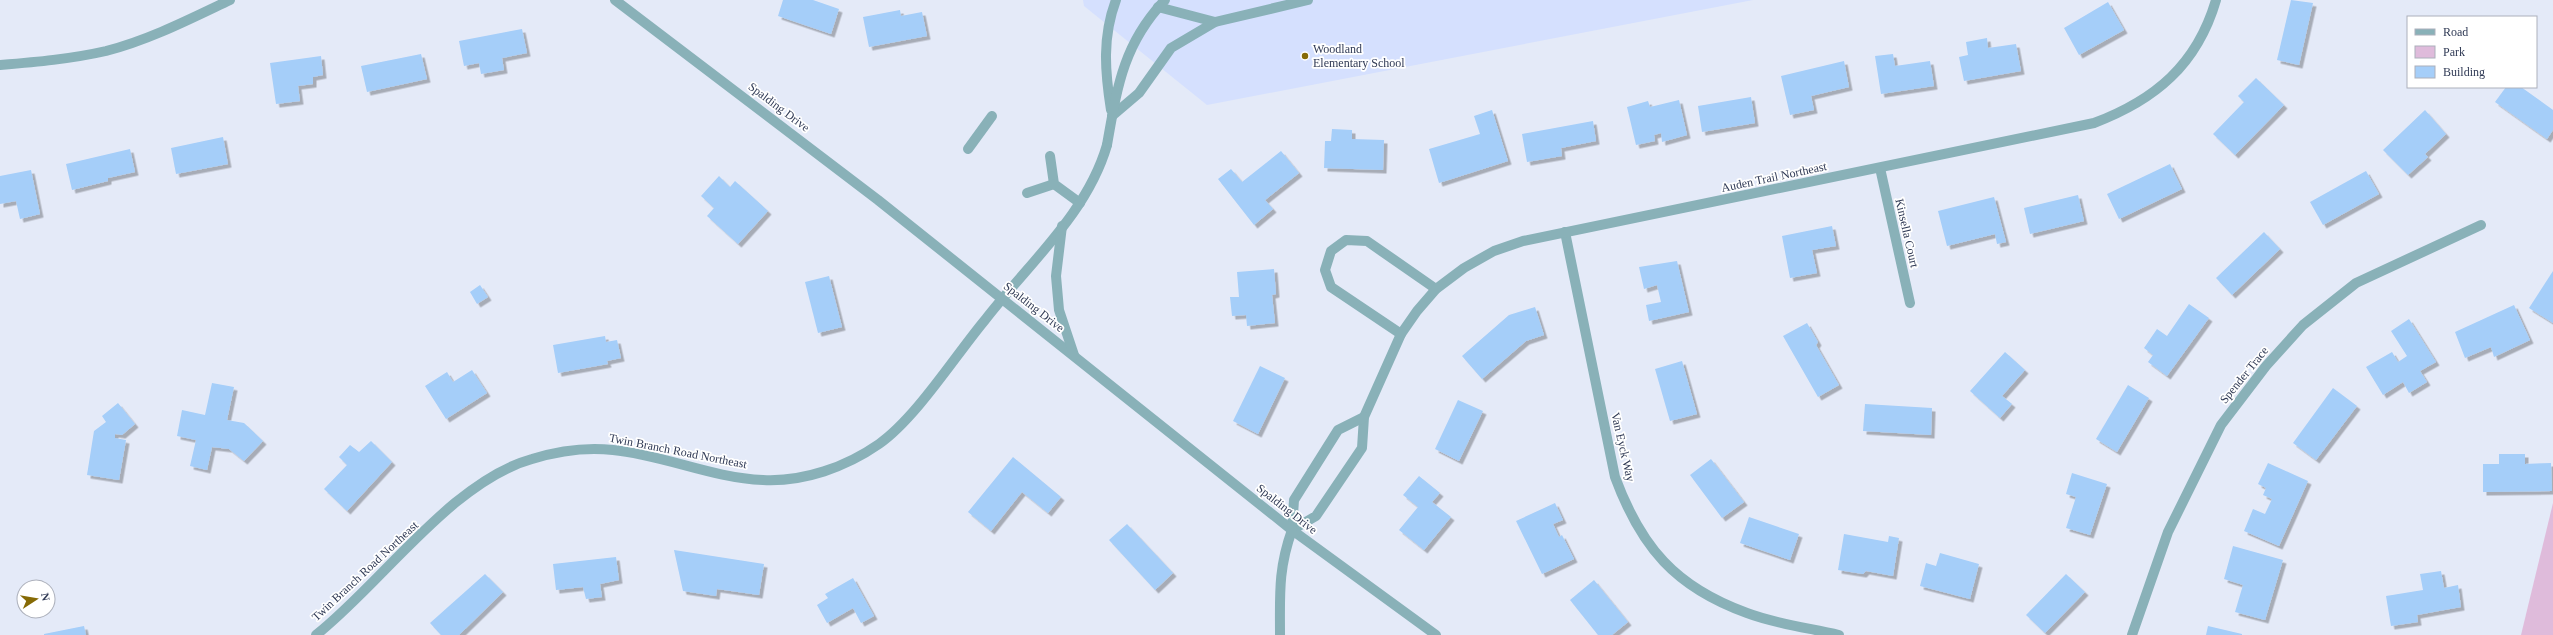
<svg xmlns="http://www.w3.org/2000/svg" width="2553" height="635" font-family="Georgia,serif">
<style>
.built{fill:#d5e0fe}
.green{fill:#dfbbdb}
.building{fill:#a5cef9;filter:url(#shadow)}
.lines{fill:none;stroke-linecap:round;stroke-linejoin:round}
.service{stroke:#89b1b8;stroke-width:10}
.minor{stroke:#89b1b8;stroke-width:10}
.tertiary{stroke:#89b1b8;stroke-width:10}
.poi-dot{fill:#866a05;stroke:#fff;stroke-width:1.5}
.labels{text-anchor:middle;stroke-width:3.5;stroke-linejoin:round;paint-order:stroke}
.poi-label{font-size:12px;fill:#303a55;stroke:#fff;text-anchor:start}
.street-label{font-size:12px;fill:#303a55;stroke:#fff}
</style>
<defs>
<filter id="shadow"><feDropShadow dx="3.5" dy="3.5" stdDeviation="0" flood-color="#0004"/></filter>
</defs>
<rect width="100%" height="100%" fill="#e4eaf8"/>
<polygon class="built" points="1083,0 1753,0 1207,105 1084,6"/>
<polygon class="green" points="2553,503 2553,635 2521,635"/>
<g class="building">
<polygon points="783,0 813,0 839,9 831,34 778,16"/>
<polygon points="2291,0 2313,3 2299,65 2277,60"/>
<polygon points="2108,2 2124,30 2079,55 2064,28"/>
<polygon points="900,10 901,16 922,12 927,36 869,47 863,17"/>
<polygon points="522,29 527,53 502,58 504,70 481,74 479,63 464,66 459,41"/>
<polygon points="1987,38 1988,48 2016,44 2021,71 1964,81 1959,57 1968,55 1966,42"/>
<polygon points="421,54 427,79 367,92 361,66"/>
<polygon points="1893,54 1895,66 1930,61 1934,86 1881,94 1875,56"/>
<polygon points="321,56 323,75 313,77 313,84 298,86 300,101 276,104 270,63"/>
<polygon points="1844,61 1849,87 1811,96 1814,110 1790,115 1781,76"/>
<polygon points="2256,78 2284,105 2235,155 2213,134 2244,102 2238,96"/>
<polygon points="2506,87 2521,87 2553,110 2553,130 2547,139 2495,102"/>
<polygon points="1751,97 1755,123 1702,132 1698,106"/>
<polygon points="1679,100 1687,135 1662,142 1661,133 1654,135 1655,141 1636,145 1627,107 1648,101 1650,107"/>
<polygon points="1492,110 1508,161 1439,183 1429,149 1480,134 1474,116"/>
<polygon points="2425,110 2446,134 2425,154 2428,157 2408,175 2383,150"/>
<polygon points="1593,121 1596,141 1561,148 1562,156 1527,162 1522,134"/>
<polygon points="1332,129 1352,130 1352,139 1384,140 1383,170 1324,168 1325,141 1331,141"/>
<polygon points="223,137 228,164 176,174 171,148"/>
<polygon points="130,149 135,172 108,178 108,181 72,190 66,164"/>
<polygon points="1281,151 1299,173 1265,200 1273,209 1254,225 1218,179 1231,169 1242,182"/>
<polygon points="2170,164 2182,189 2119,219 2107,194"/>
<polygon points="31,170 40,214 20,219 16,201 0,204 0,176"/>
<polygon points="2366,171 2379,194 2323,225 2310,202"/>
<polygon points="719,176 730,187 735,181 768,211 738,244 707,216 714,208 701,196"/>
<polygon points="2078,195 2084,221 2030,234 2024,208"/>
<polygon points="1994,197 2006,242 1997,244 1995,234 1947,246 1938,211"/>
<polygon points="1832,226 1836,246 1812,250 1817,273 1790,278 1782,236"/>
<polygon points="2264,232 2280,249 2232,295 2216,278"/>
<polygon points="1677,261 1689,312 1649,321 1646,305 1661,302 1657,285 1644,289 1639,267"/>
<polygon points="1274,269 1276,294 1272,295 1275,323 1247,326 1246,315 1232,316 1230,297 1239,297 1237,272"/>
<polygon points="2553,271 2553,323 2529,308"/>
<polygon points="829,276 842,327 818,333 805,282"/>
<polygon points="480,285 488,297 477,304 470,292"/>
<polygon points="2189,304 2209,318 2167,376 2148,362 2153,355 2144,348 2157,329 2167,336"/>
<polygon points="2514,305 2530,340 2494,357 2491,347 2465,358 2455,332"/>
<polygon points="1535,307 1544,335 1526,341 1482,379 1462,356 1509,315"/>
<polygon points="2409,319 2436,362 2420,371 2427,382 2409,393 2403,382 2383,395 2366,367 2392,352 2398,362 2407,356 2391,331"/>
<polygon points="1807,323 1818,342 1816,345 1839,385 1818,397 1783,336"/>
<polygon points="605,336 606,342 617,340 621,358 607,361 608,364 558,373 553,345"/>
<polygon points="2005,352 2025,370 2002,396 2012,404 2000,418 1970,391"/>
<polygon points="1682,361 1697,414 1670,421 1655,369"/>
<polygon points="1260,366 1285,378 1258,434 1233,421"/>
<polygon points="472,370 487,393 446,419 425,386 447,372 453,382"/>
<polygon points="212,383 234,387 227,420 244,423 263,441 244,461 229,449 212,447 207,470 190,466 196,440 177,436 182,410 205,415"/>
<polygon points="2128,385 2149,398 2117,452 2096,439"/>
<polygon points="2333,388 2357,406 2316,460 2293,443"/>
<polygon points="1458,400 1483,411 1459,461 1435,449"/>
<polygon points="118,403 135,424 122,435 115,434 115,438 126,440 119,480 87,475 94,431 106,422 102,416"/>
<polygon points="1865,404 1932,408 1931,435 1863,431"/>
<polygon points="371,441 392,462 347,511 324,489 347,465 339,457 350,445 359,452"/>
<polygon points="2499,454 2525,454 2525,464 2551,463 2552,491 2483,492 2483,464 2499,464"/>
<polygon points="1013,457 1061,497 1048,513 1022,492 991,531 968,512"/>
<polygon points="1711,459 1744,502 1722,518 1690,475"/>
<polygon points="2268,463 2308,481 2279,546 2244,531 2253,509 2265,514 2272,499 2263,495 2266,488 2258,484"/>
<polygon points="2072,473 2107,484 2090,535 2066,528 2076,497 2066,494"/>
<polygon points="1419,476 1440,493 1432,502 1451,517 1424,550 1399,530 1418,507 1403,495"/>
<polygon points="1555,503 1563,520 1553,524 1559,537 1562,535 1574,559 1542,574 1516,521"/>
<polygon points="1749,517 1799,534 1790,560 1740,543"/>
<polygon points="1127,524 1173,573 1155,590 1109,540"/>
<polygon points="1844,534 1888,542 1889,536 1899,538 1893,576 1866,571 1863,574 1838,570"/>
<polygon points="2233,546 2283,560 2265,620 2235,612 2243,585 2224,579"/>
<polygon points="674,550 764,564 759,595 717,589 716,596 683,591"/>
<polygon points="1940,553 1979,564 1970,599 1920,586 1926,563 1936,566"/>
<polygon points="616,557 619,580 600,584 602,597 586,599 583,587 556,590 553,564"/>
<polygon points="2441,571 2444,588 2458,585 2461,607 2417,615 2418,622 2391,626 2386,596 2423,590 2420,574"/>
<polygon points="485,574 503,592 459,635 441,635 430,623"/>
<polygon points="2066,574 2085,592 2045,633 2026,615"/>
<polygon points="853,578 874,616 861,623 853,608 827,623 817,605 828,598 825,594"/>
<polygon points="1594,580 1628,622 1612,635 1598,635 1570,600"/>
<polygon points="84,626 86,635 44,635 44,634"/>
<polygon points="2208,626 2242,634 2242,635 2206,635"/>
</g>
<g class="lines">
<g class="service">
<polyline points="1158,7 1215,22"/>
<path d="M 1111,110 C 1105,72 1102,37 1116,0"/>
<polyline points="1112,116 1139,93 1171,48 1215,22 1308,0"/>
<path d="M 1107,145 C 1117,88 1123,44 1165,0"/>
<polyline points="968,149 992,116"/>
<polyline points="1050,156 1054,184 1080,203"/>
<polyline points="1027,193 1054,184"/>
</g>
<g class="minor">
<path d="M 0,65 C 36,62 71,59 106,51 C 149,40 190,19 230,0"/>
<polyline points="1880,168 1910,303"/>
<path d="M 1565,232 L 1615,477 C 1641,547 1675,587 1747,613 C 1776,624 1809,628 1839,635"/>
<polyline points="1401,334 1331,287 1325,270 1331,251 1346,240 1367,241 1436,289"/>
<path d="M 1292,530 L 1316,516 L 1362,448 L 1364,417 L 1401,334 L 1417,311 L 1436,289 L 1464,268 L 1494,251 L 1523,241 L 2094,123 C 2155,100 2197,65 2216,0"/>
<polyline points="1292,530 1294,500 1338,430 1364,417"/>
<path d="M 316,635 C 381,584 452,481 532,459 C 558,451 586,447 613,450 C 664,455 712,478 763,480 C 804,482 846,467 879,444 C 916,418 955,356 985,320 C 1028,264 1087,214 1107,145"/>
<polyline points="2132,635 2168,532 2221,425 2266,366 2303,325 2356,283 2481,225"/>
</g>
<g class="tertiary">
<polyline points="615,0 878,200 1292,530 1436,635"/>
<polyline points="1062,226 1056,276 1059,310 1074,355"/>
<path d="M 1280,635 C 1280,595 1278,569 1292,530"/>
</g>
</g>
<circle class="poi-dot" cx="1305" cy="56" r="4"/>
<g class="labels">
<g class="poi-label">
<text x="1313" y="53">Woodland<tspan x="1313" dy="14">Elementary School</tspan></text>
</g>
<g class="street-label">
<text transform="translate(779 107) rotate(37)" y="4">Spalding Drive</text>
<text transform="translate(1774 177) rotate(-12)" y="4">Auden Trail Northeast</text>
<text transform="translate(1907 233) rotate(77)" y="4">Kinsella Court</text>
<text transform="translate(1034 307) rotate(38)" y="4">Spalding Drive</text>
<text transform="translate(2244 375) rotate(-51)" y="4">Spender Trace</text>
<text transform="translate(1623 447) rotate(77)" y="4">Van Eyck Way</text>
<text transform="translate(678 451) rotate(11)" y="4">Twin Branch Road Northeast</text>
<text transform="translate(1287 509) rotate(38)" y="4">Spalding Drive</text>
<text transform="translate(365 571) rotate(-43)" y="4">Twin Branch Road Northeast</text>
</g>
</g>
<rect x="2407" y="16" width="130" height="72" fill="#ffffff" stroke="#acb0bb"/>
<rect x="2415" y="29" width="20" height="6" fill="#89b1b8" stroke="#acb0bb"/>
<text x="2443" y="36" font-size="12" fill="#303a55">Road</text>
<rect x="2415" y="46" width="20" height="12" fill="#dfbbdb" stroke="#acb0bb"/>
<text x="2443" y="56" font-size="12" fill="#303a55">Park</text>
<rect x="2415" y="66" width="20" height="12" fill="#a5cef9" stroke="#acb0bb"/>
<text x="2443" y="76" font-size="12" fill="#303a55">Building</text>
<g transform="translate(36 599) rotate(78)"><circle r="19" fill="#ffffff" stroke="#acb0bb"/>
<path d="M0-3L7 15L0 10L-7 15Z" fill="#866a05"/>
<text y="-6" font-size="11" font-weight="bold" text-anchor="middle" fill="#303a55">N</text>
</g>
</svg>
